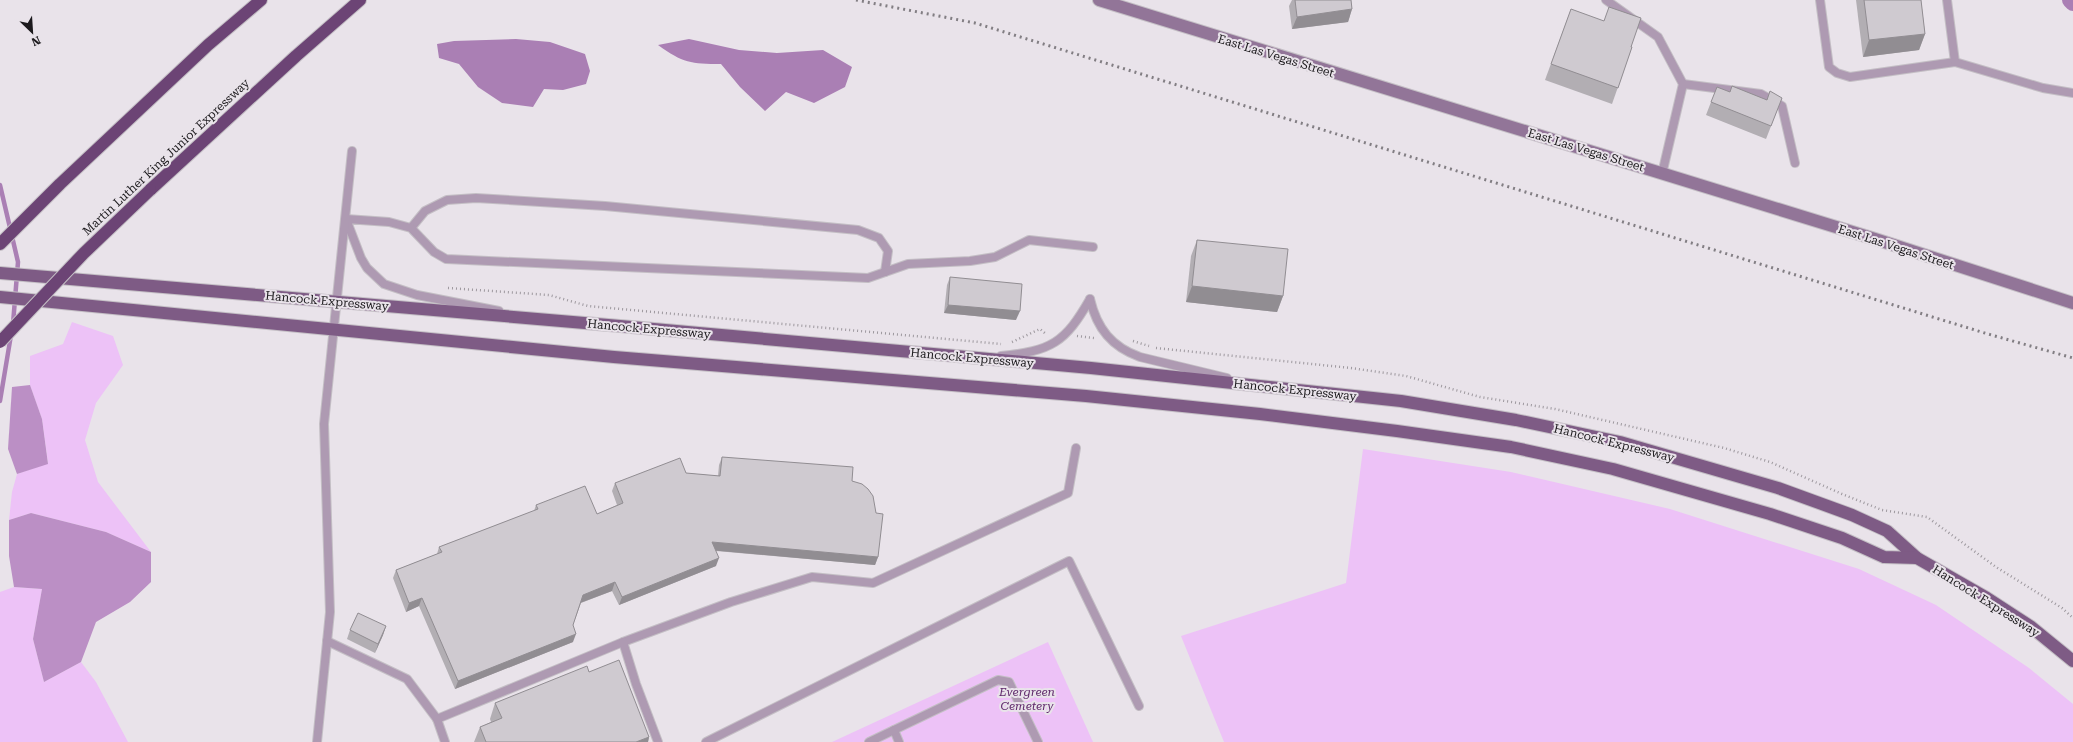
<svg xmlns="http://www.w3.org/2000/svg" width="2073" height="742" font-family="'Roboto Serif',serif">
<rect width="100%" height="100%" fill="#e9e3ea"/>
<g fill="#edc2f7">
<polygon points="72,322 113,336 123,365 96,403 85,440 98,482 151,552 106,532 31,513 9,520 12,492 17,474 48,463 42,419 30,385 30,356 63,344"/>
<polygon points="1363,449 1511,472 1670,509 1859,569 1936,605 2029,668 2073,704 2073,742 1224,742 1181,636 1346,583"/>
<polygon points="14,587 42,589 33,639 44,682 81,662 96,682 128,742 0,742 0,592"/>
<polygon points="1048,642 1093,742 832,742"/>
</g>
<g fill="#bb8fc5">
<polygon points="30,385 42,419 48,464 17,474 8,449 12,387"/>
<polygon points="31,513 106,532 151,552 151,582 130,602 96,622 81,662 44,682 33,639 42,589 14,587 9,556 9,520"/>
</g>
<g fill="#aa7fb4">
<polygon points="516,39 550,42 585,54 590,71 586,84 563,90 544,89 533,107 502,103 478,87 459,64 439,58 437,44 454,41"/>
<path d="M689,39L739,50L777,53L823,50L852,67L845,87L814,103L786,92L765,111L740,87L721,64C691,64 683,63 658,45Z"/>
</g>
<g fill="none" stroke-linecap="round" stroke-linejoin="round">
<g stroke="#aa7fb4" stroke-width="4.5">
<polyline points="0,185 18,262 13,324"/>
<polyline points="0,401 11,335"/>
</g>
<polyline stroke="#aa7fb4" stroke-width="16" points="2070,0 2073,3"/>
<g stroke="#c4bfc5" stroke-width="10">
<g id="lane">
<polyline points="1606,0 1658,37 1683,84 1662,174"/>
<polyline points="1820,0 1829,67 1837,73 1850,77 1955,62 2043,88 2073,93"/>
<polyline points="1947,0 1955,62"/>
<polyline points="1683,84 1761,94 1782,106 1795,163"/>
<polyline points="411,228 425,211 447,200 476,198 605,206 858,230 879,238 888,251 885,272"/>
<path d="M1090,299C1097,329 1112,347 1140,357L1227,378"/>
<polyline points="499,311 417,295 384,284 367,268 361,258 346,219 389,222 411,228 434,252 446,259 868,278 908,264 970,261 995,257 1029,240 1093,247"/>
<path d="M1001,356C1051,351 1065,343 1090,299"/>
<polyline points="327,641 407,679 437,719 623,642 731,602 812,577 873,583 1068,493 1076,448"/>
<polyline points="623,642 636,684 658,742"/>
<polyline points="437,719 445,742"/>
<polyline points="894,730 899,742"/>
<polyline points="317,742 330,612 324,424 352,151"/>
<polyline points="706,742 1069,561 1139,706"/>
<polyline points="869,742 998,680 1009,682 1038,742"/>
</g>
</g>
<g stroke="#c4bfc5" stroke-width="14">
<polyline id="secondary" points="1099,0 1875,239 2073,303"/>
</g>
<g stroke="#c4bfc5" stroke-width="14">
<g id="primary">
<polyline points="0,273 620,326 1091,368 1401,401 1516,420 1620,442 1778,488 1852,515 1887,531 1917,558 1987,598 2030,626 2073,661"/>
<polyline points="0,297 614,357 1086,396 1260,414 1397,431 1511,447 1613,469 1770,514 1842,538 1884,557 1917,558"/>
</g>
</g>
<g stroke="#c4bfc5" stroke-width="14">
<g id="highway">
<polyline points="150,190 296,56 360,0"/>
<polyline points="0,244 60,184 208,45 261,0"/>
</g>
</g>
<g stroke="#9d989e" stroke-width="2.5" stroke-dasharray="1 3" stroke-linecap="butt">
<polyline points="448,288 549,295 588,306 1001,344"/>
<polyline points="1077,336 1094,338"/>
<polyline points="1133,341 1149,346"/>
<polyline points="1012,342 1040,329 1046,334"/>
<polyline points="1156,348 1351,368 1406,376 1480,397 1555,409 1724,448 1770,462 1842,494 1882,510 1927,517 1996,567 2062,608 2073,618"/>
</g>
<use href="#lane" stroke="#ae9ab2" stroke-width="8"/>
<use href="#secondary" stroke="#927598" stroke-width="12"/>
<use href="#primary" stroke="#7e5b85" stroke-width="12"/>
<use href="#highway" stroke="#6c4475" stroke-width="12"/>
<polyline stroke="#827e83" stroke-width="3" stroke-dasharray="2 4" stroke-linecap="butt" points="856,0 975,23 1988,334 2073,358"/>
<g stroke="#c4bfc5" stroke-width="14" stroke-linecap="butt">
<polyline id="highway-bridge" points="0,342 84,253 150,190"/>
</g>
<use href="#highway-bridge" stroke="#6c4475" stroke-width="12"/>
</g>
<g fill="#b2aeb3">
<polygon points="1292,0 1351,0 1352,9 1348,22 1292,29 1289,6"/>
<polygon points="1856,0 1921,0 1925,34 1919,50 1863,57"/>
<polygon points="1571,9 1632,47 1612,104 1545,80"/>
<polygon points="1730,92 1767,100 1782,98 1766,139 1706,115 1711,102"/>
<polygon points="1197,240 1283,296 1277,312 1186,302 1191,256"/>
<polygon points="950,277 1016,320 944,313 947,285"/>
<polygon points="722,457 852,481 878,557 875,565 716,551 716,566 619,605 612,591 581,603 573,625 573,642 455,689 419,606 406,612 393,578 396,570 437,554 439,547 534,511 536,505 597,514 617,505 612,491 615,483 686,473 718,476 719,465"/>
<polygon points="386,626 383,635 375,653 347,639 350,630"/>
<polygon points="589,672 649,737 648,742 474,742 480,727 491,722 490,719 495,703"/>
</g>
<g fill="#918d92">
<polygon points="1352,9 1348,22 1292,29 1297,17"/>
<polygon points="1925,34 1919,50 1863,57 1869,40"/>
<polygon points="1192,286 1283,296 1277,312 1186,302"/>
<polygon points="948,305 1020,311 1016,320 944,313"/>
<polygon points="712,542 878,557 875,565 709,550"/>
<polygon points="719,558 716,566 619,605 622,597"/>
<polygon points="615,582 612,591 580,603 583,595"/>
<polygon points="422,598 419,606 406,612 409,603"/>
<polygon points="386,626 383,635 375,653 378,644"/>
<polygon points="576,634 573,642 455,689 458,681"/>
<polygon points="649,737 648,742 636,742"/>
</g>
<g fill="#cfcad0" stroke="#918d92">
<polygon points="1295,0 1351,0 1352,9 1297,17"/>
<polygon points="1864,0 1921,0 1925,34 1869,40"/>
<polygon points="1609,7 1641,18 1631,47 1632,47 1618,88 1551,64 1571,9 1604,21"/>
<polygon points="1732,86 1767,100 1770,91 1782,98 1771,126 1711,102 1717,87 1730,92"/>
<polygon points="1197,240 1288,249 1283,296 1192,286"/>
<polygon points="950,277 1022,284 1020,311 948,305"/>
<polygon points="722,457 853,467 852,481 862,484 868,489 873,496 876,513 883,514 878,557 712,542 719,558 622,597 615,582 583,595 573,625 576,634 458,681 422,598 409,603 396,570 442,552 439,547 538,509 536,505 585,486 597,514 623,503 615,483 680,458 686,473 720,476"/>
<polygon points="358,613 386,626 378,644 350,630"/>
<polygon points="619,660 649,737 636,742 486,742 480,727 502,718 495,703 587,666 589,672"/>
</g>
<g text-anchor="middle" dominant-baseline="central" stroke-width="4" stroke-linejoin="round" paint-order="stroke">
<g font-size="12" fill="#1c1a1d" stroke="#e9e3ea">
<text transform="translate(1276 56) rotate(17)">East Las Vegas Street</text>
<text transform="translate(1586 150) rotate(17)">East Las Vegas Street</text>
<text transform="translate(166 157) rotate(-43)">Martin Luther King Junior Expressway</text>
<text transform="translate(1896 247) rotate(18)">East Las Vegas Street</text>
<text transform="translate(327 301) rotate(5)">Hancock Expressway</text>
<text transform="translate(649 329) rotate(5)">Hancock Expressway</text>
<text transform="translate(972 358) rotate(5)">Hancock Expressway</text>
<text transform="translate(1295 390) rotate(6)">Hancock Expressway</text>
<text transform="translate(1614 443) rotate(14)">Hancock Expressway</text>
<text transform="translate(1986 601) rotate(32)">Hancock Expressway</text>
</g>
<g font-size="12" font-style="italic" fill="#602a6c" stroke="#e9e3ea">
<text x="1027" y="692">Evergreen<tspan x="1027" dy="14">Cemetery</tspan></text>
</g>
</g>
<g transform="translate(32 32) rotate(155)" stroke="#e9e3ea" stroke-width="3" paint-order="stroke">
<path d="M0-3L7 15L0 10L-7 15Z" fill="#1c1a1d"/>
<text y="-6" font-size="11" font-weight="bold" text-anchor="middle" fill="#1c1a1d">N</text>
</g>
</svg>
